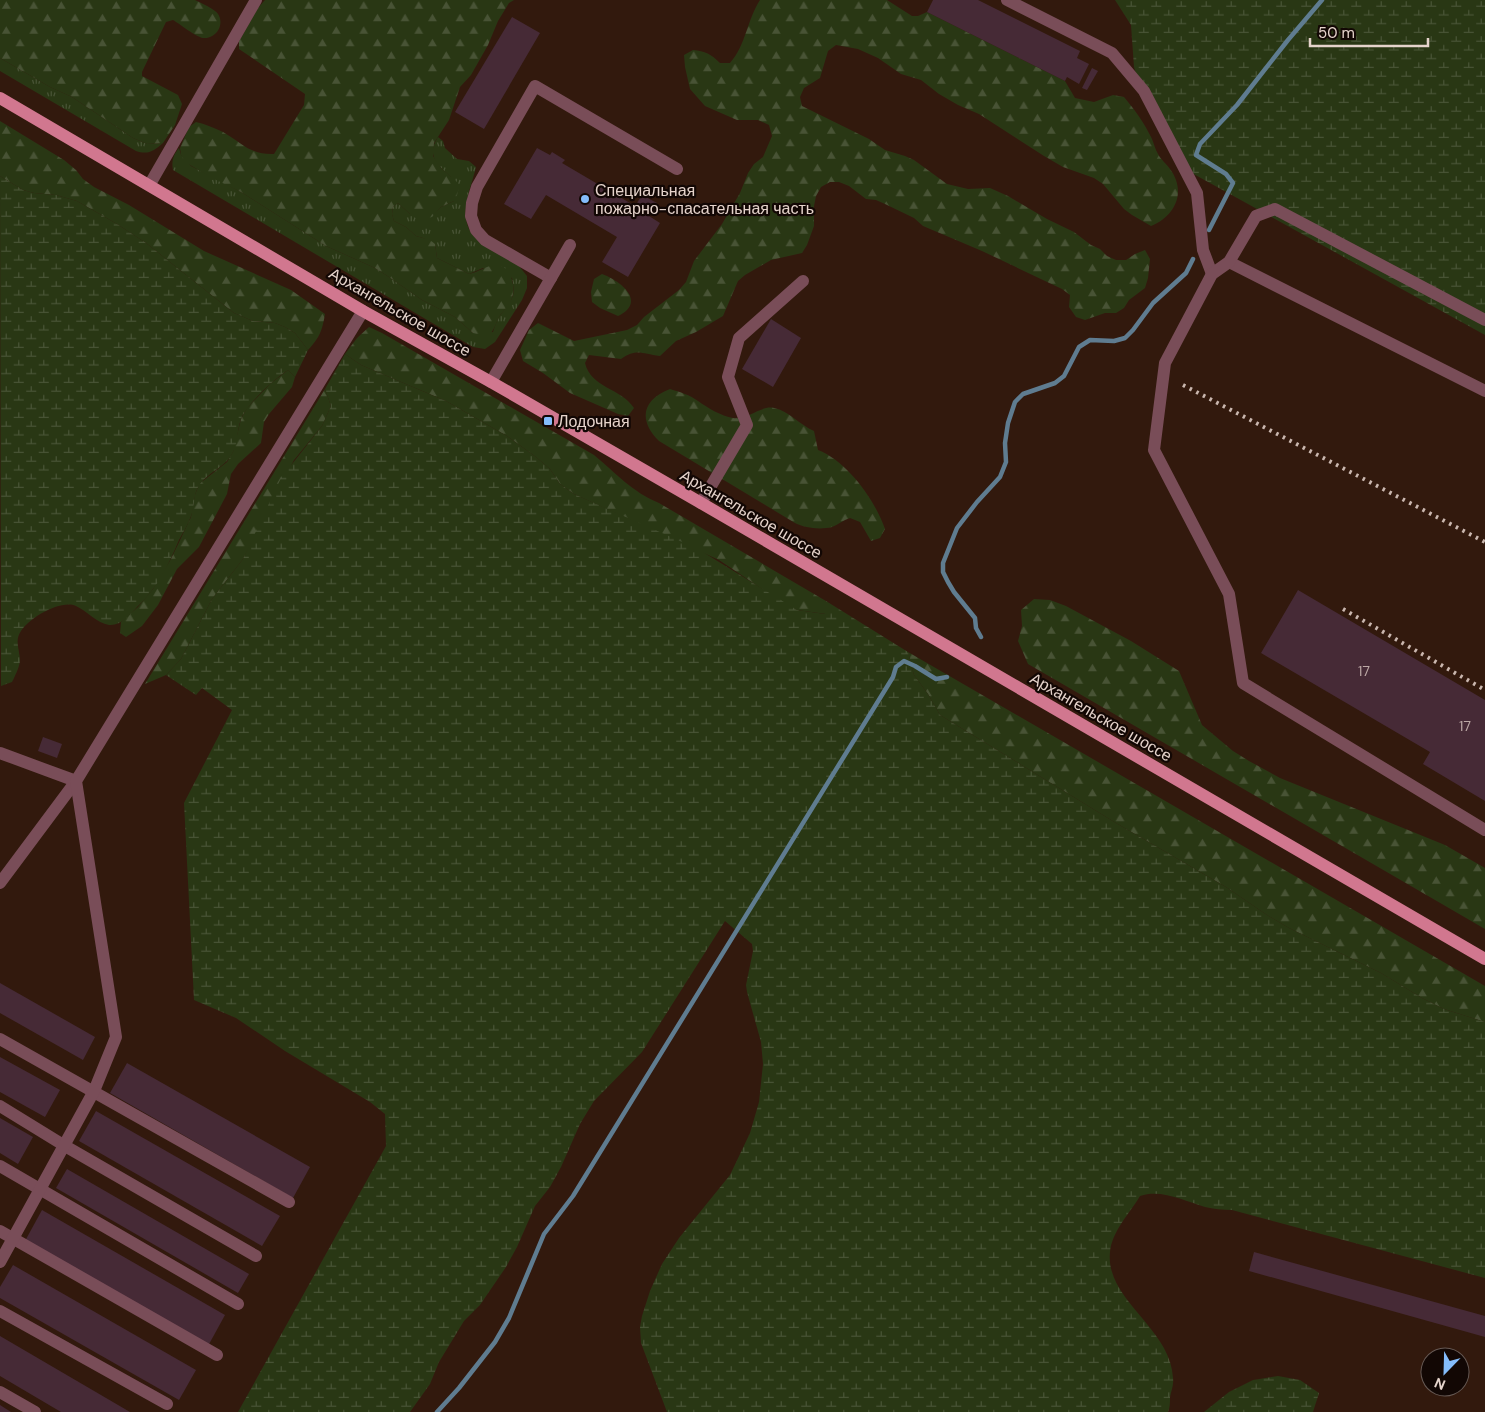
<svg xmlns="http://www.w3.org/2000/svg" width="1485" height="1412" font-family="'DM Sans',sans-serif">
<defs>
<pattern id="grass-tufts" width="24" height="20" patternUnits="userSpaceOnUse" patternTransform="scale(1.25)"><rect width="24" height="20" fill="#293714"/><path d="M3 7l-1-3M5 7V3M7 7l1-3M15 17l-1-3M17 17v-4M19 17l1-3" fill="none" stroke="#485335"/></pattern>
<pattern id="forest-firs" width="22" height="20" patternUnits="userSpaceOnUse" patternTransform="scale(1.25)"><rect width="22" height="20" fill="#293714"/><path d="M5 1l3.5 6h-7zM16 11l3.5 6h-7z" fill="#485335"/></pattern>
<pattern id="wetland-marsh" width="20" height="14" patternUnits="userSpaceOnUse" patternTransform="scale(1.25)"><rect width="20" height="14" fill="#293714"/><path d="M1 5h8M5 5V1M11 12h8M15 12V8" fill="none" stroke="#485335"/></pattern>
</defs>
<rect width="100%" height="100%" fill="#32190d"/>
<g fill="url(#grass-tufts)">
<path d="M0,58L50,87L72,97L133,138L147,144L163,143C154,151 148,155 136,151L0,71Z"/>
<path d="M438,137L443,141L445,148L457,159L469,161L476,167C471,188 458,215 472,234L519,266L527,276V288L522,300L495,342L485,349L473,347L178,173L173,170C171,161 174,154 179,148L181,155L191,166L241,192L326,246L375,268L389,277L422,300L455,317L473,333L493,332C495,326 497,319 501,314C512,299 516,298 512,278L483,268L469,274L437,258L435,244L423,238L416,236L406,227L394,221L392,214L393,207L398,203L410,214L431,217L441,207L454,201L451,177C437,165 426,155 438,137Z"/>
</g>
<g fill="url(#forest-firs)">
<path d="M0,0H195C201,3 215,9 218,14C225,25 216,39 203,38C196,37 180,24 173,20L166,22L142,72V76L178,95L182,104L175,125L163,143L147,144L133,138L72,97L50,87L0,58Z"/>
<path d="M265,0H514L509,3L498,21L488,45L471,75L460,87L449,120L434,143L433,156L441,168L457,182L459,188L457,195L454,201L441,207L432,217L424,219L416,218L410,214L398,203L393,207L392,214L394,221L406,227L416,236L430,240L435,244L437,258L469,274C478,272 486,266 495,265C511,264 516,286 512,298C510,305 505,309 501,314C495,322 496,330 487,337L473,333L455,317L422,300L389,277L375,268L326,246L241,192L212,178L185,162L181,155L180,148L189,127L196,122C205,124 214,128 223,132C242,143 250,155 274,154L304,105L305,94L239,49V41L258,8Z"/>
<path d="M760,0H887L912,16H918L927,12L1065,81L1075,98L1094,102L1113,95L1124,97C1135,110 1145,124 1152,139C1154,144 1155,149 1158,154C1161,160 1167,164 1170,169C1187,192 1175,216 1151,226L1132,215L1124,209L1103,184L1094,178L1063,167L1044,156L979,114L958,105L939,94L921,80L901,74L878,58L858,49L836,45L828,51L820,78L804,88L800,97L802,106L869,139L885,150L905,156L914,160L947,184L968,189L990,188L1008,196L1047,219L1074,232L1091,245L1100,249L1107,256L1116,260H1126L1135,254L1145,250L1150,259L1148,278L1145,288L1129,300L1124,308L1116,313H1105L1085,320L1076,317L1069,307L1070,295L1062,289L982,251L923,226L914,218L885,204L876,200L866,199L849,186L839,182H830L821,187L816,196L814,206V226L807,245L802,253L771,260L745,275L738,281L723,316L696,332L676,341L660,356C642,354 637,348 621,359L589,355L585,363C591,388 621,388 634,408L628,416L618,414L570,393L543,373L523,361L520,350L529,330L538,323L574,341L627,330L637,325L644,317L679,290L686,282L694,261L722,224L740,193L748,173L754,164L763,157L772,136L769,125L758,120H737L705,106L690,89L685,67L684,55L693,50C705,51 711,54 720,63H730C746,45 747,20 760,0Z"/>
<path d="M0,121L64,160L76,170L83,179L94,187L129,205L204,251L291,290L325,314C322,331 320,337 308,350L295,333L285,327L275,323L253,321L234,313L146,243L117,224L77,201L56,195L34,193L23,190L0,176Z"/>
<path d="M602,274C621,281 647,302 618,316L600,308L592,302L591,292L594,279Z"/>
<path d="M369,327L382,333L594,455C616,473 632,492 659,503L826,601V614L797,610L783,603L719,560L574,494L560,484L550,469L536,457L507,436L446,401L361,365L345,354L357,338Z"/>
<polygon points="288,370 295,377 292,387 269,414 264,422 261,443 238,464 231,474 227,494 199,547 177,569 158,605 142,626 126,637 120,633 121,622 138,607 153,589 171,559 191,517 195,495 199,484 227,462 233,452 241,419 247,408 270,384"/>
<polygon points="325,389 331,406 322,426 294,460 243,559 212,599 181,659 166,675 145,684"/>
<path d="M670,389C680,392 690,395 698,401C708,408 721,416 733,418C748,420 761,405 774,408C789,411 800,425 814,431L818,450C847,461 875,500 885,529L880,538L871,541L860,522L850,518C843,520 838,525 832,527C820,530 805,528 795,523L659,441C638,420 642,400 670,389Z"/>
<polygon points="1034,599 1050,600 1066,606 1131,641 1179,671 1202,725 1233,751 1249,761 1280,778 1445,845 1485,868 1485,929 1028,664 1018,641 1022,626 1021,610"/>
<polygon points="908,652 1485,986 1485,1022 1444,1009 1422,998 1381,973 1289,928 1267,915 1226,887 1116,823 940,715 928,694 914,675"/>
</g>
<g fill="url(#wetland-marsh)">
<polygon points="1115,0 1485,0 1485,335 1179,166 1137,77 1134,67 1131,25"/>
<path d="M0,176L23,190L34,193L56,195L77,201L117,224L146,243L234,313L253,321L275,323L285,327L295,333L308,350L295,377L288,370C274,379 247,404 241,419C237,430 238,442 233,452C226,467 210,471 200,484C193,493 195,506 191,516C188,525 183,532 179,540C169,564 157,589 137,607C130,615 121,626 109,625C97,623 87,611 76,606C61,599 29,618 21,631C14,641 20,650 20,661C19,668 15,676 12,682L1,686Z"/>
<path d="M345,354L361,365L446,401L507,436L536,457L550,469L560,484L574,494L698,549L797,610L825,614L826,601L908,652L914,675L928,694L940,715L1116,823L1226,887L1267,915L1289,928L1381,973L1422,998L1444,1009L1485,1022V1278L1232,1210C1223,1210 1213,1209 1205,1207C1184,1201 1162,1189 1140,1196C1130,1213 1112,1231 1110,1252C1105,1300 1171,1328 1173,1378C1174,1385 1171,1391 1170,1397C1170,1403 1170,1407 1168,1412H667L641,1343L640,1327L642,1316L650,1291L662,1264L679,1238L730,1175L750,1133L759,1102L763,1064L761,1042L747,992L746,985L753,951L752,944L725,921L642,1052L594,1101L580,1124L561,1167L550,1187L535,1206L517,1247L506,1267L480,1305L464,1321L439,1362L430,1384L410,1412H238L386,1146L385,1114L370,1102L285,1051L236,1018L194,1000L184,803L232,710L202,688L196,695L166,675L181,659L212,599L243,559L281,478L322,426L331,406L325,389Z"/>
<polygon points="1278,1376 1300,1380 1319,1393 1313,1412 1204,1412 1229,1392 1253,1380"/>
</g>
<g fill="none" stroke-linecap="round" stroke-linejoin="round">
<g stroke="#5f7c90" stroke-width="4.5">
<polyline points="1209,230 1233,183 1226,174 1196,155 1200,144 1237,105 1288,40 1322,0"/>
<polyline points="981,637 976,628 975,618 954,592 948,582 943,572 943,563 957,528 977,502 1000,477 1006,462 1005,443 1008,423 1015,402 1023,394 1055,383 1064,376 1079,347 1090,340 1114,341 1125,338 1133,330 1153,303 1186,273 1193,259"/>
<polyline points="437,1412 459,1388 495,1342 509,1318 544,1234 573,1196 893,677 896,667 904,661 915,666 936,679 947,677"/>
</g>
</g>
<g fill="#462a36">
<polygon points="933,0 978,0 1080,51 1077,58 1089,64 1079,84 1067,77 1065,81 927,12"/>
<polygon points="512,17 540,33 484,129 455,112"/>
<polygon points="1092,68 1098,71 1087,90 1082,88"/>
<polygon points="537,148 550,155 552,152 565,160 562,163 635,206 642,195 657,203 649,216 660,223 628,277 602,262 617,237 546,195 531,219 504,204"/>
<polygon points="771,319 801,338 773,387 742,369"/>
<polygon points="1298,590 1485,700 1485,801 1423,764 1430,752 1261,653"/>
<polygon points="43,737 62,744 57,758 38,751"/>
<polygon points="0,983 95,1037 83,1060 0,1013"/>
<polygon points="0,1057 60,1090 45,1117 0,1092"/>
<polygon points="127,1063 310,1167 293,1198 110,1093"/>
<polygon points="96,1111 280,1216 262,1246 79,1141"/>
<polygon points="0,1118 33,1137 18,1164 0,1153"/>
<polygon points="67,1169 249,1274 238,1293 56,1188"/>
<polygon points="42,1210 225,1315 208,1346 25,1241"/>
<polygon points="1254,1252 1485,1316 1485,1337 1249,1271"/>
<polygon points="13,1265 196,1370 179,1400 0,1298 0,1287"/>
<polygon points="0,1336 130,1412 61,1412 0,1376"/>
<polygon points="0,1405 11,1412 0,1412"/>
</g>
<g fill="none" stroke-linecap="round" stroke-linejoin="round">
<g stroke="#794d58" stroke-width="12">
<polyline points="1007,0 1112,53 1144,91 1197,193 1203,250 1212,274"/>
<polyline points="150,184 256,0"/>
<polyline points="1229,262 1485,391"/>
<polyline points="551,278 485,240 476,230 471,216 472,203 477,187 535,86 677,169"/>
<polyline points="1485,320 1275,209 1256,216 1229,262 1212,274 1165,363 1154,450 1229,594 1243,683 1485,830"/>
<polyline points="491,382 570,245"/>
<polyline points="701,503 747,425 728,377 739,338 803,281"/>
<polyline points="0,753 76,781 0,883"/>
<polyline points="0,1039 289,1202"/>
<polyline points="0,1106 65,1146 256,1256"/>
<polyline points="0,1166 238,1304"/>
<polyline points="0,1231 217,1355"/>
<polyline points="0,1262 94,1091 116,1037 76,781 363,311"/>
<polyline points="0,1311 167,1404"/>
<polyline points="0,1392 35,1412"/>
</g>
<polyline stroke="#d1778f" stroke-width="12" points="0,98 363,311 491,382 701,503 1485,959"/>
<g stroke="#cab7af" stroke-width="4" stroke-dasharray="2.5 5" stroke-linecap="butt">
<polyline points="1183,385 1485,542"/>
<polyline points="1343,609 1485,690"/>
</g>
</g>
<g fill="#84bcfb" stroke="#120704" stroke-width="2">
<circle cx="585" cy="199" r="5"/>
<rect x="543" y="416" width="10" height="10" rx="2.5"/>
</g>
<g text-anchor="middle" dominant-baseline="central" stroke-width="4.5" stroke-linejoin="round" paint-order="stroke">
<g font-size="14" fill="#bda9a6">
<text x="1364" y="671">17</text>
<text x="1465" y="726">17</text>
</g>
<g font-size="16" fill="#e5d3cb" stroke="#120704" text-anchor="start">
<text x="595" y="190">Специальная<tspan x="595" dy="18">пожарно-спасательная часть</tspan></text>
<text x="558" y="421">Лодочная</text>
</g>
<g font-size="16" fill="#e5d3cb" stroke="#120704">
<text transform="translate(400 312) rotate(30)">Архангельское шоссе</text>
<text transform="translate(751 514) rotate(30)">Архангельское шоссе</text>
<text transform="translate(1101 717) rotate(30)">Архангельское шоссе</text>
</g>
</g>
<g transform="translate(1445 1372) rotate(203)"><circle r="24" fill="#120704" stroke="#665954"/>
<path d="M0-4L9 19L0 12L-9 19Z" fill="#84bcfb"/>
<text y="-8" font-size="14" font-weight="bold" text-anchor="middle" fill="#e5d3cb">N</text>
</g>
<path d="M1310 38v8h118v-8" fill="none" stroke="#e5d3cb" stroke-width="2.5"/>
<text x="1318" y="38" font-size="15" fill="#e5d3cb" stroke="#120704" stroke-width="4" paint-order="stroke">50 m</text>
</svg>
